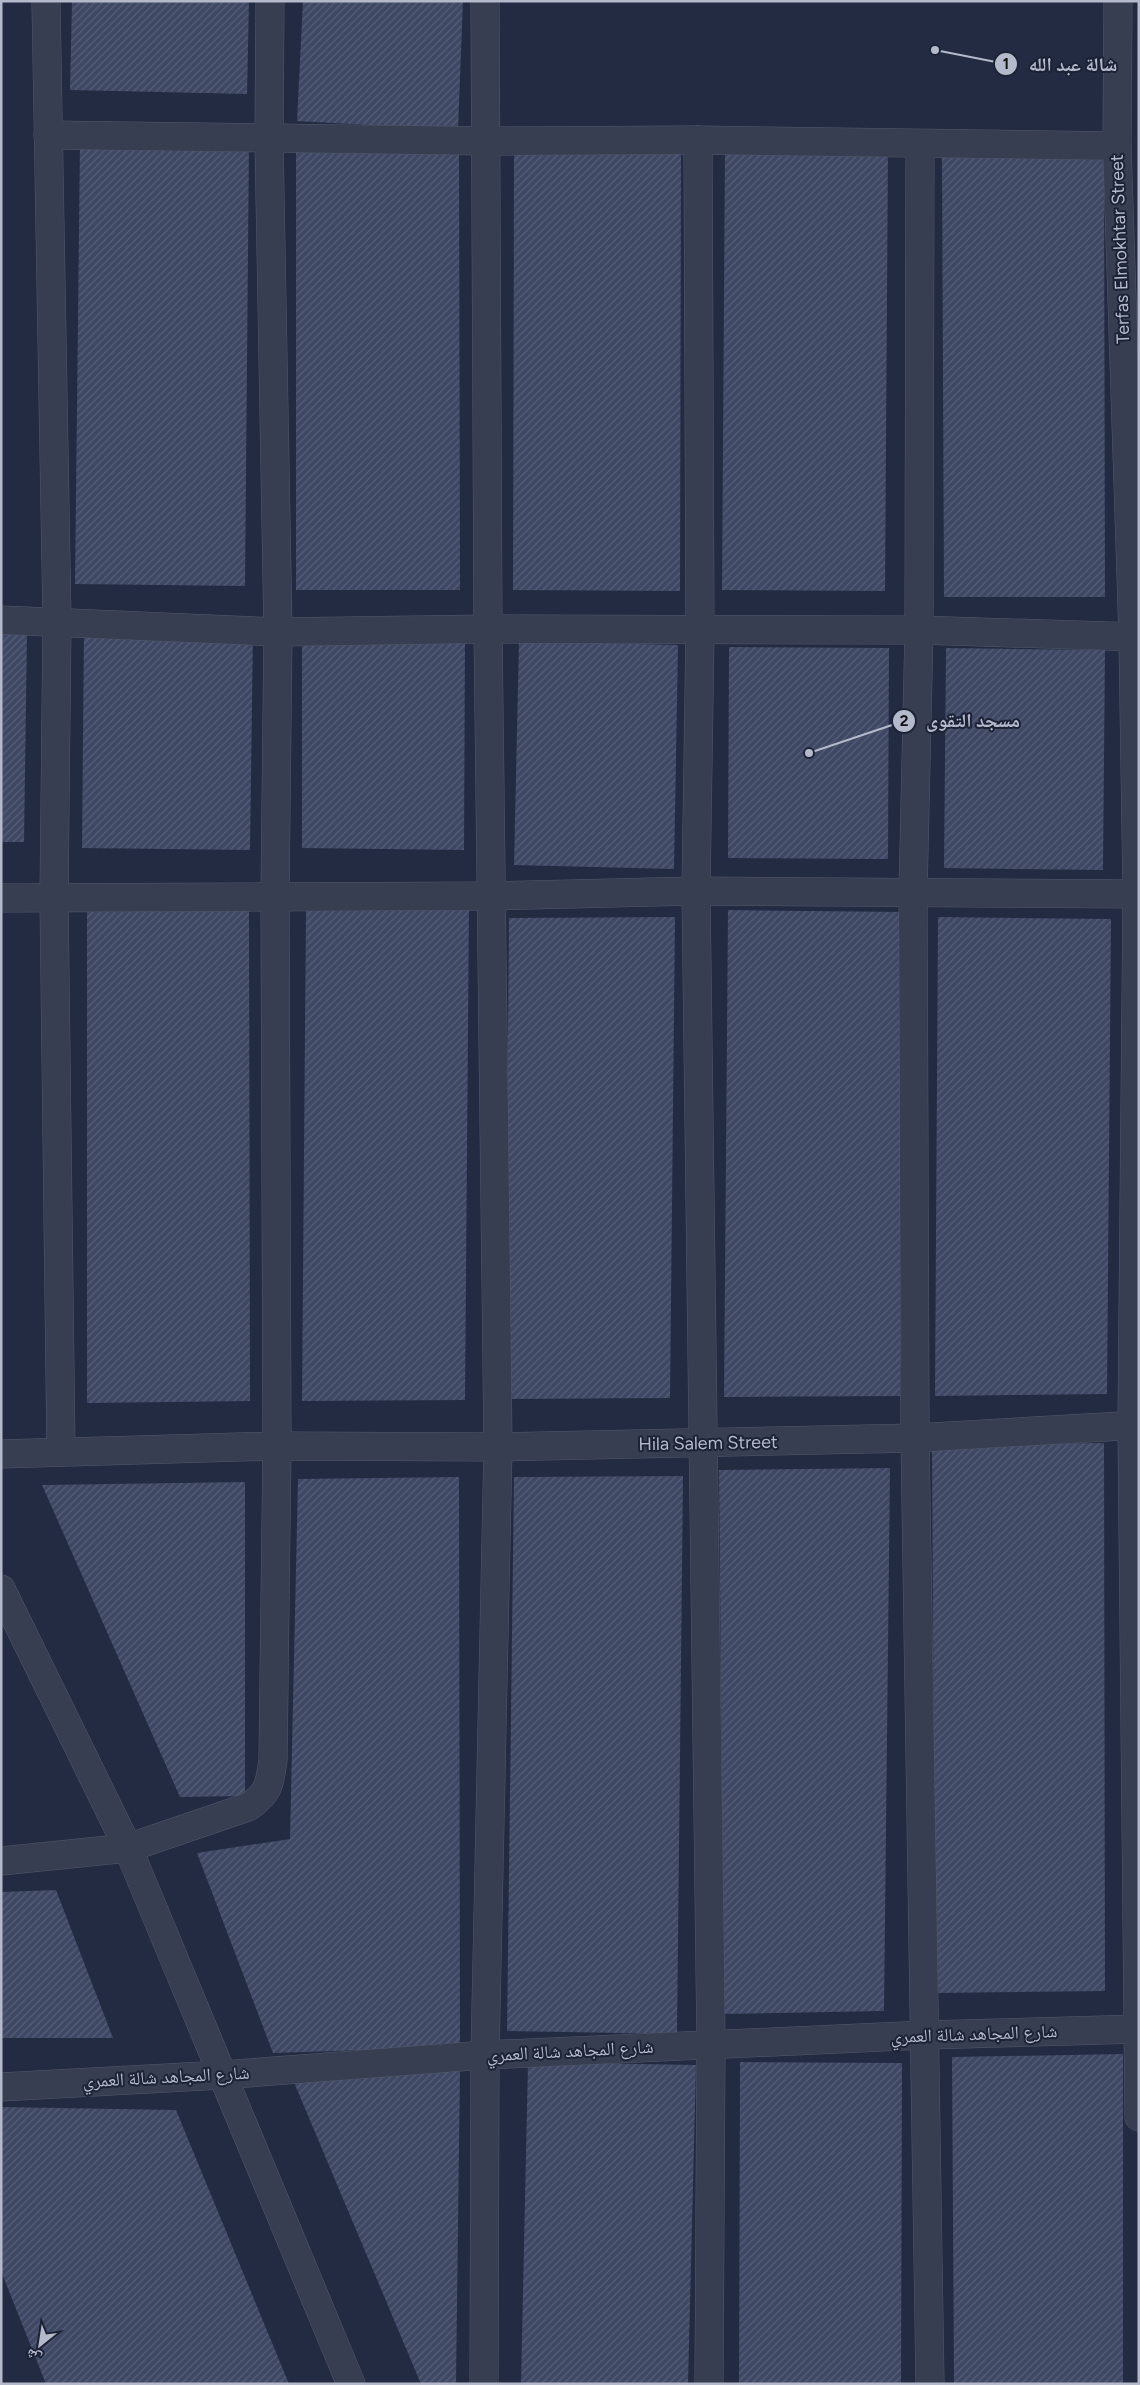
<svg xmlns="http://www.w3.org/2000/svg" width="1140" height="2385" font-family="Figtree,'Noto Naskh Arabic',sans-serif">
<defs>
<pattern id="building-hatch" width="6" height="6" patternUnits="userSpaceOnUse" patternTransform="scale(1.25)"><rect width="6" height="6" fill="#3e4763"/><path d="M-1 1l2-2M0 6l6-6M5 7l2-2" fill="none" stroke="#585f78"/></pattern>
</defs>
<rect width="100%" height="100%" fill="#232b42"/>
<g fill="url(#building-hatch)">
<polygon points="72,1 249,1 247,94 70,90"/>
<polygon points="303,1 463,1 458,130 297,121"/>
<polygon points="80,140 249,143 245,586 75,584"/>
<polygon points="296,148 459,148 460,590 296,590"/>
<polygon points="514,149 681,150 680,591 513,590"/>
<polygon points="725,149 888,151 885,591 722,590"/>
<polygon points="1104,157 1105,597 944,597 942,158"/>
<polygon points="84,628 253,631 250,850 82,848"/>
<polygon points="1,634 27,634 24,842 1,842"/>
<polygon points="302,637 465,638 464,850 302,848"/>
<polygon points="519,641 678,645 674,869 514,865"/>
<polygon points="729,647 889,648 888,859 728,858"/>
<polygon points="946,648 1105,650 1103,870 944,868"/>
<polygon points="469,906 465,1400 302,1401 306,907"/>
<polygon points="87,907 249,908 250,1401 87,1403"/>
<polygon points="728,910 904,912 900,1396 724,1397"/>
<polygon points="675,917 670,1398 505,1399 509,918"/>
<polygon points="938,917 1111,919 1107,1394 935,1396"/>
<polygon points="1104,1443 1105,1991 935,1993 932,1445"/>
<polygon points="890,1468 884,2011 724,2014 719,1470"/>
<polygon points="683,1476 677,2034 507,2031 514,1477"/>
<polygon points="459,1477 460,2047 273,2053 197,1853 290,1839 298,1479"/>
<polygon points="245,1482 245,1796 180,1797 42,1485"/>
<polygon points="56,1890 113,2038 1,2038 1,1892"/>
<polygon points="1123,2054 1123,2384 954,2384 952,2057"/>
<polygon points="528,2062 696,2065 688,2384 521,2384"/>
<polygon points="740,2062 902,2063 901,2384 739,2384"/>
<polygon points="460,2069 456,2384 421,2384 293,2080"/>
<polygon points="1,2107 176,2110 289,2384 46,2384 1,2271"/>
</g>
<g fill="none" stroke-linecap="round" stroke-linejoin="round">
<g stroke="#52596c" stroke-width="29">
<g id="street">
<polyline points="46,1 57,621 54,898 61,1452"/>
<polyline points="1118,1 1117,146 1133,637 1137,894 1132,1425 1139,2117"/>
<polyline points="48,135 485,141 698,140 1117,146"/>
<polyline points="698,140 700,631 696,891 711,2044 709,2384"/>
<polyline points="920,144 919,630 913,893 915,1438 930,2384"/>
<polyline points="1,620 278,632 488,629 919,630 1139,637"/>
<polyline points="1,898 491,896 696,891 1139,894"/>
<polyline points="1,1454 277,1446 498,1447 915,1438 1139,1425"/>
<polyline points="1,1589 128,1848 351,2384"/>
<path d="M1,1861L128,1848L248,1807C269,1794 270,1783 273,1760L277,1446L275,896L278,632L269,139L270,1"/>
<polyline points="1,2087 222,2075 485,2055 925,2035 1139,2029"/>
<polyline points="484,2384 485,2055 498,1447 488,629 485,1"/>
</g>
</g>
<use href="#street" stroke="#373e52" stroke-width="28"/>
</g>
<g text-anchor="middle" dominant-baseline="central" stroke-width="4" stroke-linejoin="round" paint-order="stroke">
<g font-size="18" fill="#b4b9cc" stroke="#1c2337">
<text transform="translate(1120 249) rotate(-92)">Terfas Elmokhtar Street</text>
<text transform="translate(708 1443) rotate(-1)">Hila Salem Street</text>
<text transform="translate(974 2034) rotate(-2)">شارع المجاهد شالة العمري</text>
<text transform="translate(570 2051) rotate(-3)">شارع المجاهد شالة العمري</text>
<text transform="translate(166 2077) rotate(-3)">شارع المجاهد شالة العمري</text>
</g>
</g>
<path fill="none" stroke="#b4b9cc" stroke-width="2" d="M935 50L1006 64M809 753L904 721"/>
<g fill="#b4b9cc" stroke="#1c2337" stroke-width="2">
<circle cx="935" cy="50" r="5"/>
<circle cx="809" cy="753" r="5"/>
<circle cx="1006" cy="64" r="12"/>
<circle cx="904" cy="721" r="12"/>
</g>
<g font-size="15" text-anchor="middle" font-weight="bold" fill="#111">
<text x="1006" y="69">1</text>
<text x="904" y="726">2</text>
</g>
<g font-size="19" text-anchor="middle" font-weight="bold" fill="#b4b9cc" stroke="#1c2337" stroke-width="4" stroke-linejoin="round" paint-order="stroke">
<text x="1073" y="71">شالة عبد الله</text>
<text x="973" y="727">مسجد التقوى</text>
</g>
<rect width="1140" height="2385" fill="none" stroke="#b4b9cc" stroke-width="5"/>
<g transform="translate(40 2345) rotate(210)" stroke="#1c2337" stroke-width="4" paint-order="stroke">
<path d="M0-4L9 19L0 12L-9 19Z" fill="#b4b9cc"/>
<text y="-8" font-size="14" font-weight="bold" text-anchor="middle" fill="#b4b9cc">ش</text>
</g>
</svg>
